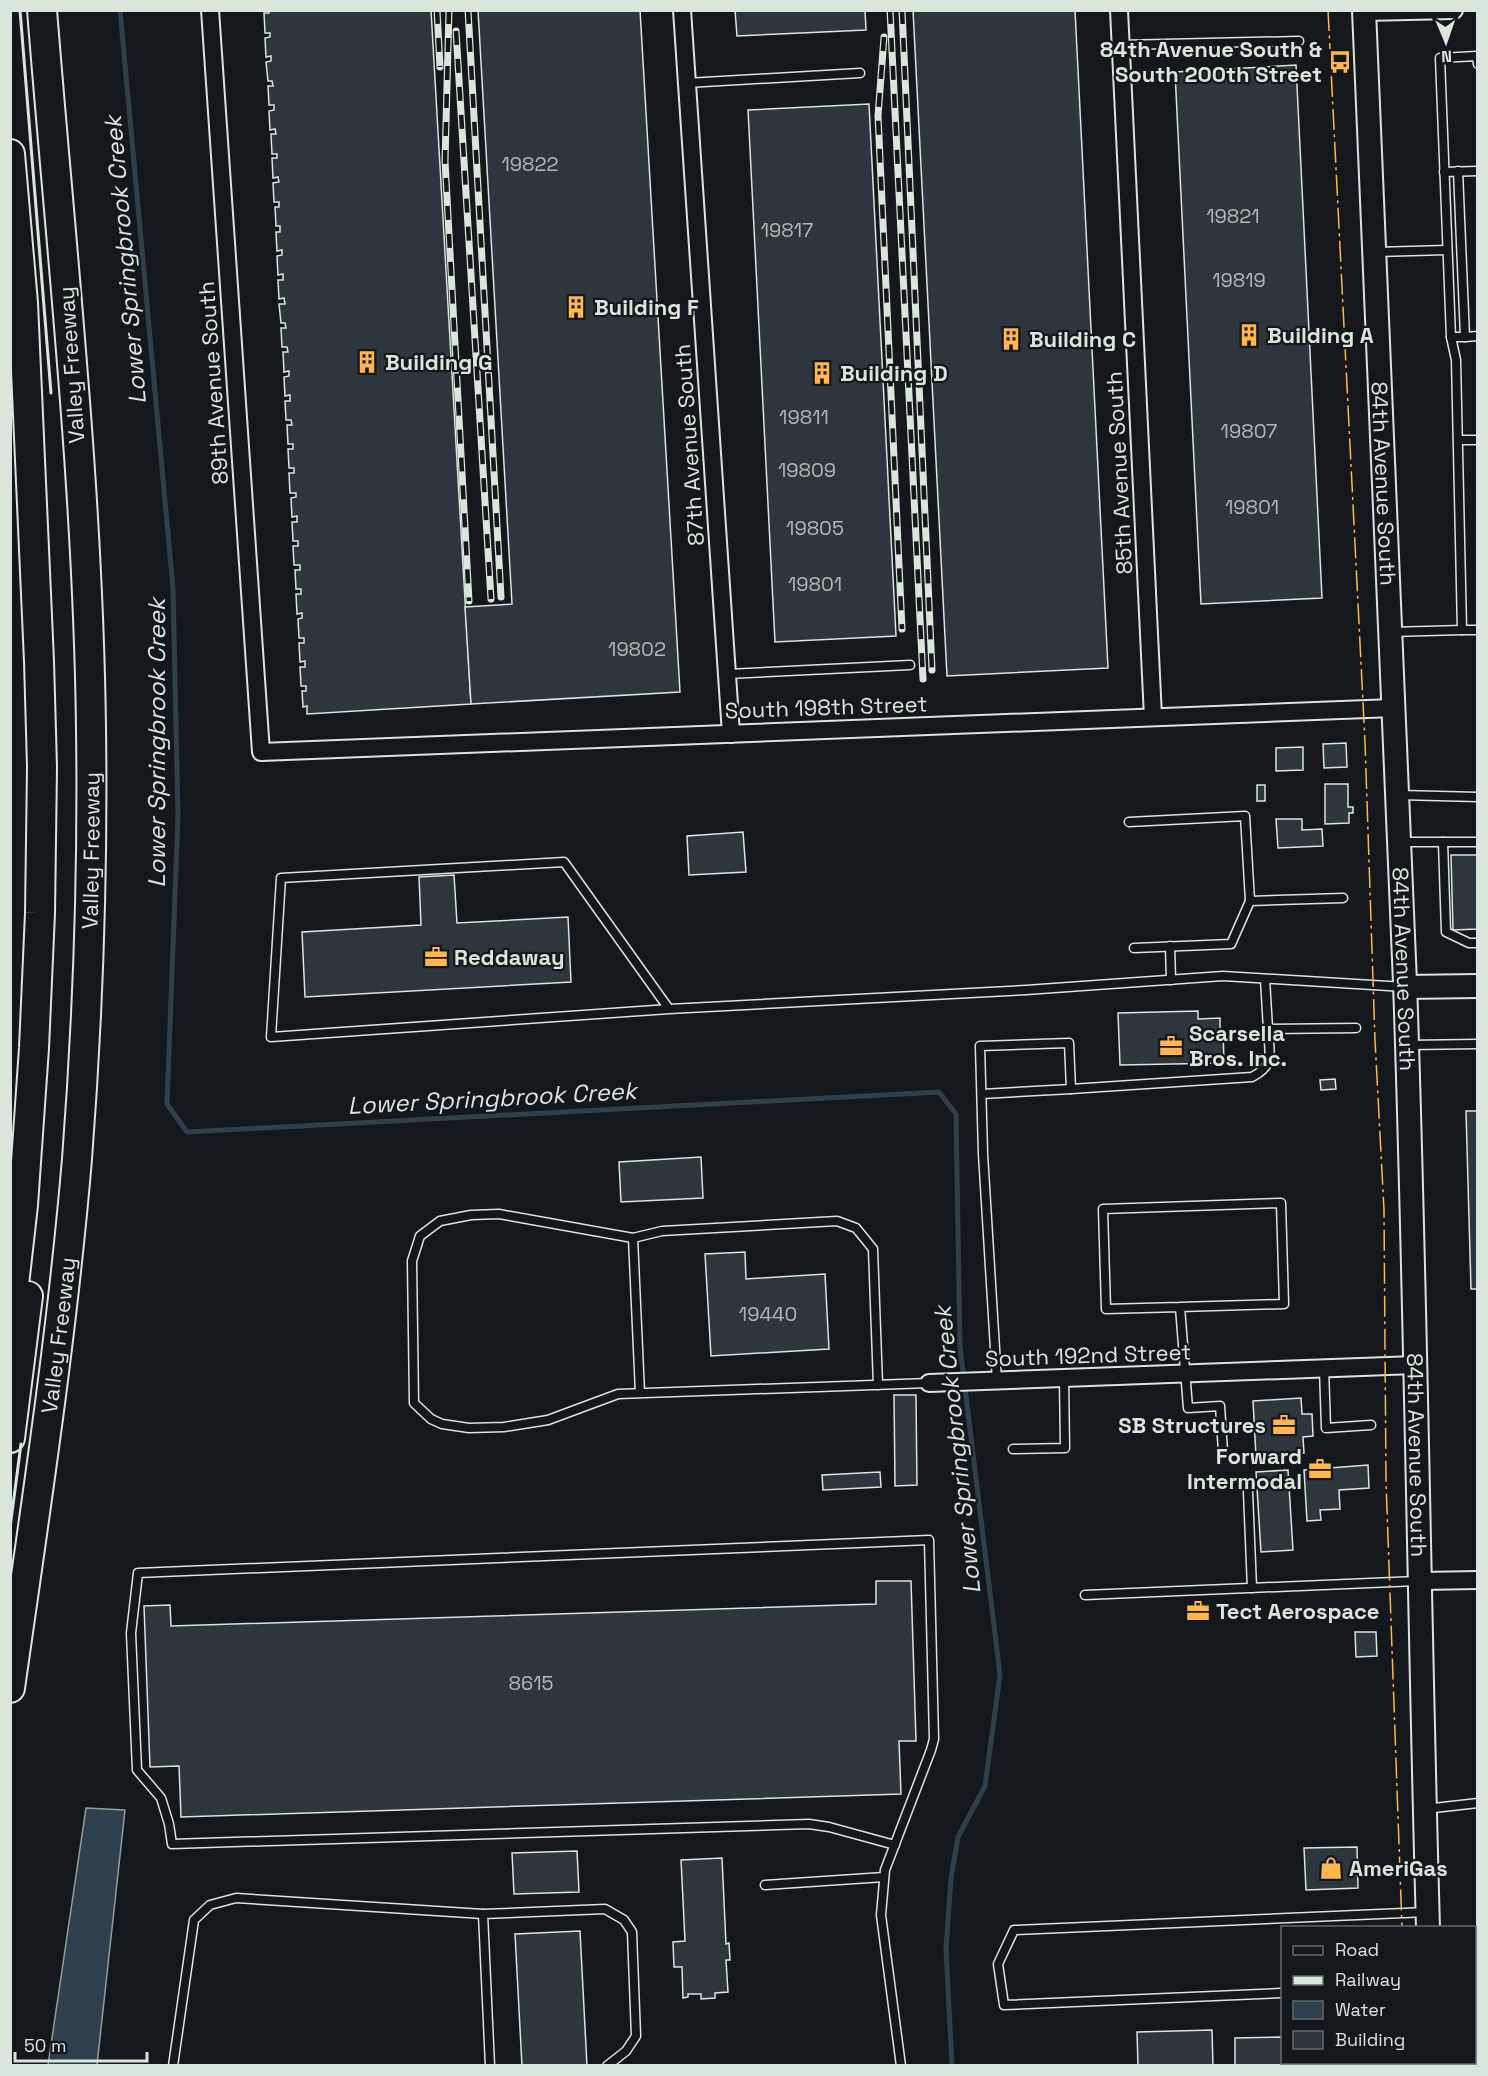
<svg xmlns="http://www.w3.org/2000/svg" width="1488" height="2076" font-family="'Space Grotesk',sans-serif">
<rect width="100%" height="100%" fill="#14181c"/>
<polygon fill="#2f3f4d" stroke="#939e99" stroke-width="1.5" points="86,1808 125,1810 97,2065 48,2065"/>
<g fill="none" stroke-linecap="round" stroke-linejoin="round">
<polyline stroke="#2f3f4d" stroke-width="5" points="120,10 173,588 178,816 167,1104 187,1132 939,1092 956,1114 960,1347 1000,1675 985,1786 958,1837 951,1878 946,1949 952,2066"/>
</g>
<g fill="#2c363c" stroke="#d8e6dc" stroke-width="1.5">
<polygon points="269,10 431,10 471,704 307,714 307,706 303,707 302,691 306,691 306,686 301,686 300,667 305,667 305,661 300,662 299,643 304,643 304,638 299,638 298,619 302,618 302,613 297,614 296,594 301,594 301,589 296,589 295,570 300,570 300,565 294,565 293,546 298,546 298,541 293,541 292,522 297,522 297,516 292,517 291,498 296,497 296,493 290,493 289,473 294,473 294,468 289,468 288,449 293,449 293,444 288,444 287,425 292,425 291,420 286,420 285,401 290,401 290,395 285,396 284,377 289,376 289,371 284,372 283,352 288,352 287,347 282,347 281,328 286,328 285,323 281,323 279,304 285,304 284,298 279,299 278,280 283,280 283,274 278,275 277,256 282,255 282,250 277,251 276,232 280,232 280,226 276,226 275,207 279,207 279,202 274,202 273,183 279,182 278,177 273,178 272,158 277,158 277,154 272,154 271,134 276,134 275,129 270,130 269,111 274,110 274,105 269,105 268,86 273,86 272,81 268,81 266,62 271,61 271,56 266,57 265,38 270,37 270,33 265,33 264,13 269,13"/>
<polygon points="478,10 640,10 680,692 471,704 465,607 512,604"/>
<polygon points="735,10 865,10 866,30 737,36"/>
<polygon points="913,10 1075,10 1108,668 947,676"/>
<polygon points="1296,65 1322,598 1201,604 1175,72"/>
<polygon points="869,104 896,636 775,642 748,110"/>
<polygon points="1346,743 1347,767 1324,768 1323,744"/>
<polygon points="1303,747 1303,770 1276,771 1276,748"/>
<polygon points="1325,784 1348,784 1348,807 1353,807 1353,813 1349,813 1349,823 1325,824"/>
<rect x="1257" y="785" width="8" height="16"/>
<polygon points="1276,819 1302,819 1302,830 1322,829 1323,846 1278,848"/>
<polygon points="743,832 746,872 689,875 687,836"/>
<polygon points="1451,855 1478,855 1478,929 1453,930"/>
<polygon points="454,875 457,923 568,917 571,982 305,997 302,932 421,925 419,877"/>
<polygon points="1198,1011 1198,1019 1220,1018 1220,1029 1223,1029 1224,1063 1120,1065 1118,1013"/>
<polygon points="1335,1079 1336,1089 1321,1090 1320,1080"/>
<polygon points="1466,1111 1478,1111 1478,1289 1471,1289"/>
<polygon points="701,1157 703,1198 621,1202 619,1162"/>
<polygon points="745,1252 746,1279 825,1274 829,1349 711,1356 705,1254"/>
<polygon points="894,1395 916,1395 917,1485 895,1486"/>
<polygon points="1301,1398 1302,1414 1312,1414 1313,1436 1303,1437 1304,1453 1256,1456 1253,1401"/>
<polygon points="1368,1465 1369,1488 1339,1490 1340,1509 1320,1510 1321,1520 1307,1521 1304,1470"/>
<polygon points="1288,1470 1293,1550 1261,1552 1256,1472"/>
<polygon points="880,1472 881,1487 823,1490 822,1475"/>
<polygon points="876,1581 911,1581 916,1741 899,1741 901,1794 181,1817 179,1766 150,1767 144,1606 170,1605 171,1626 876,1604"/>
<polygon points="1355,1632 1376,1632 1377,1656 1356,1657"/>
<polygon points="1357,1847 1358,1888 1306,1890 1304,1848"/>
<polygon points="577,1851 579,1892 514,1894 512,1853"/>
<polygon points="722,1858 726,1944 729,1943 730,1960 726,1960 728,1992 715,1993 715,1998 701,1999 701,1994 688,1994 688,1997 683,1998 682,1967 674,1967 673,1942 685,1941 681,1860"/>
<polygon points="580,1931 587,2066 522,2066 515,1934"/>
<polygon points="1212,2030 1213,2066 1138,2066 1137,2032"/>
<polygon points="1282,2037 1282,2062 1317,2062 1317,2066 1235,2066 1235,2038"/>
<rect x="1348" y="2062" width="33" height="4"/>
</g>
<g fill="none" stroke-linecap="round" stroke-linejoin="round">
<g stroke="#d8e6dc" stroke-width="11">
<g id="lane">
<polyline points="1121,45 1299,41"/>
<polyline points="687,83 860,73"/>
<polyline points="1458,171 1465,337 1478,336"/>
<polyline points="1444,172 1478,171"/>
<polyline points="1376,252 1447,250"/>
<polyline points="1451,337 1456,360 1462,630 1478,630"/>
<polyline points="1465,337 1451,337 1440,58 1477,56 1478,64"/>
<polyline points="1458,440 1478,440"/>
<polyline points="1390,632 1462,630"/>
<polyline points="728,674 910,665"/>
<polyline points="1400,795 1478,797"/>
<polyline points="1129,822 1245,816 1250,901 1343,898"/>
<polyline points="1402,842 1478,842"/>
<polyline points="1443,842 1446,932 1469,943 1478,943"/>
<polyline points="1170,946 1171,980"/>
<polyline points="1134,948 1231,944 1250,901"/>
<polyline points="1265,979 1268,1029"/>
<polyline points="669,1009 271,1037 281,878 564,862 669,1009 1026,990 1223,976 1405,987"/>
<polyline points="1409,1045 1478,1044"/>
<path d="M1071,1089L1252,1077C1276,1064 1269,1054 1268,1029L1356,1028"/>
<polyline points="982,1094 1071,1089 1069,1043 980,1046 983,1154 997,1381"/>
<polyline points="633,1238 499,1214 471,1215 440,1221 420,1236 412,1261 414,1403 431,1419 442,1424 469,1428 504,1427 548,1420 618,1394 929,1383"/>
<polyline points="1180,1307 1284,1304 1281,1203 1103,1209 1106,1309 1180,1307 1188,1408 1220,1406 1223,1452"/>
<polyline points="1324,1368 1326,1428 1371,1425"/>
<polyline points="640,1393 633,1238 662,1231 837,1221 856,1228 873,1249 878,1385"/>
<polyline points="1013,1449 1065,1448 1064,1378"/>
<polyline points="1248,1492 1252,1588"/>
<polyline points="1085,1595 1417,1581"/>
<polyline points="1425,1809 1478,1803"/>
<polyline points="895,1845 829,1827 809,1824 172,1844 169,1824 161,1798 137,1770 131,1633 138,1573 929,1540 934,1739 931,1750 885,1870 881,1915 901,2066"/>
<polyline points="765,1885 884,1877"/>
<polyline points="1282,1993 1004,2005 998,1964 1014,1930 1427,1912"/>
<polyline points="1474,2009 1478,2009"/>
<polyline points="173,2066 194,1920 210,1905 236,1898 483,1914"/>
<polyline points="490,2066 483,1914 605,1909 624,1920 632,1932 636,2036 626,2051 607,2066"/>
</g>
</g>
<g stroke="#d8e6dc" stroke-width="20">
<g id="street">
<polyline points="210,10 261,752 1393,708"/>
<polyline points="682,10 731,734"/>
<polyline points="1119,10 1153,717"/>
<polyline points="1364,12 1454,10"/>
<polyline points="929,1383 1415,1365"/>
<polyline points="1421,1581 1478,1580"/>
</g>
</g>
<g stroke="#d8e6dc" stroke-width="26">
<g id="secondary">
<path id="s1" d="M1364,10C1376,335 1393,659 1405,983C1416,1298 1419,1613 1428,1928"/>
<polyline points="1405,987 1478,986"/>
<polyline points="1435,2062 1436,2066"/>
</g>
</g>
<g stroke="#d8e6dc" stroke-width="32">
<g id="highway">
<polyline points="10,154 23,303 39,661 42,767 40,913 34,1048 23,1205 10,1320"/>
<polyline points="10,1438 28,1296"/>
<path id="s2" d="M10,1688C35,1512 62,1336 77,1159C88,1016 93,871 91,728C88,488 61,249 42,10"/>
</g>
</g>
<use href="#lane" stroke="#14181c" stroke-width="8"/>
<use href="#street" stroke="#14181c" stroke-width="16"/>
<use href="#secondary" stroke="#14181c" stroke-width="22"/>
<use href="#highway" stroke="#14181c" stroke-width="28"/>
<g stroke="#d8e6dc" stroke-width="7">
<g id="rail">
<polyline points="437,10 440,67"/>
<polyline points="449,10 445,161 469,601"/>
<polyline points="468,10 501,597"/>
<polyline points="890,10 923,679"/>
<polyline points="902,10 932,670"/>
<polyline points="456,31 491,599"/>
<polyline points="884,37 878,116 902,629"/>
</g>
</g>
<use href="#rail" stroke="#14181c" stroke-width="4.5" stroke-dasharray="14" stroke-linecap="butt"/>
<g stroke="#d8e6dc" stroke-width="3">
<polyline points="20,10 51,393"/>
<polyline points="10,1528 21,1444"/>
</g>
<g stroke="#ffb74d" stroke-width="1.5" stroke-dasharray="21 4.5 3 4.5" stroke-linecap="butt">
<polyline points="1328,10 1365,742 1375,1040 1384,1210 1386,1482 1402,1928"/>
<polyline points="1407,2062 1407,2066"/>
</g>
</g>
<defs>
<g id="bus-bare" transform="scale(1.8)"><path d="M-5-6H5V4H4V6H2V4H-2V6H-4V4H-5ZM-3.5-4V0h7V-4ZM-3.5 1.2v1.5H-2V1.2ZM2 1.2v1.5H3.5V1.2Z" fill="#ffb74d" stroke="#14181c" stroke-width="2.5" paint-order="stroke"/></g>
<g id="building-bare" transform="scale(1.8)"><path d="M-4-6H4V6H1V3H-1V6H-4ZM-2.5-4.3h1.7v1.8h-1.7ZM.8-4.3h1.7v1.8H.8ZM-2.5-1h1.7V.8h-1.7ZM.8-1h1.7V.8H.8Z" fill="#ffb74d" stroke="#14181c" stroke-width="2.5" paint-order="stroke"/></g>
<g id="office-bare" transform="scale(1.8)"><path d="M-6-3h4V-5.5h4V-3h4V5H-6ZM-1-4.5V-3h2v-1.5ZM-6 0V1H6V0Z" fill="#ffb74d" stroke="#14181c" stroke-width="2.5" paint-order="stroke"/></g>
<g id="shop-bare" transform="scale(1.8)"><path d="M-5-2.5h2.3a2.7 3.5 0 0 1 5.4 0H5L5.5 6h-11ZM-1.5-2.5h3a1.5 2.3 0 0 0-3 0Z" fill="#ffb74d" stroke="#14181c" stroke-width="2.5" paint-order="stroke"/></g>
</defs>
<g fill-rule="evenodd">
<use href="#bus-bare" x="1340" y="62"/>
<use href="#building-bare" x="576" y="307"/>
<use href="#building-bare" x="1249" y="335"/>
<use href="#building-bare" x="1011" y="339"/>
<use href="#building-bare" x="367" y="362"/>
<use href="#building-bare" x="822" y="373"/>
<use href="#office-bare" x="436" y="957"/>
<use href="#office-bare" x="1171" y="1046"/>
<use href="#office-bare" x="1284" y="1425"/>
<use href="#office-bare" x="1320" y="1469"/>
<use href="#office-bare" x="1198" y="1611"/>
<use href="#shop-bare" x="1331" y="1868"/>
</g>
<g text-anchor="middle" dominant-baseline="central" stroke-width="4.5" stroke-linejoin="round" paint-order="stroke">
<g font-size="20" fill="#adbab4">
<text x="530" y="164">19822</text>
<text x="1233" y="216">19821</text>
<text x="787" y="230">19817</text>
<text x="1239" y="280">19819</text>
<text x="804" y="417">19811</text>
<text x="1249" y="431">19807</text>
<text x="807" y="470">19809</text>
<text x="1252" y="507">19801</text>
<text x="815" y="528">19805</text>
<text x="815" y="584">19801</text>
<text x="637" y="649">19802</text>
<text x="768" y="1314">19440</text>
<text x="531" y="1683">8615</text>
</g>
<g font-size="22" font-weight="bold" fill="#d8e6dc" stroke="#14181c" text-anchor="start">
<text x="1322" y="49" text-anchor="end">84th Avenue South &amp;<tspan x="1322" dy="25">South 200th Street</tspan></text>
<text x="594" y="307">Building F</text>
<text x="1267" y="335">Building A</text>
<text x="1029" y="339">Building C</text>
<text x="385" y="362">Building G</text>
<text x="840" y="373">Building D</text>
<text x="454" y="957">Reddaway</text>
<text x="1189" y="1033">Scarsella<tspan x="1189" dy="25">Bros. Inc.</tspan></text>
<text x="1266" y="1425" text-anchor="end">SB Structures</text>
<text x="1302" y="1456" text-anchor="end">Forward<tspan x="1302" dy="25">Intermodal</tspan></text>
<text x="1216" y="1611">Tect Aerospace</text>
<text x="1349" y="1868">AmeriGas</text>
</g>
<g font-size="22" fill="#d8e6dc" stroke="#14181c">
<text transform="translate(71 365) rotate(-94)">Valley Freeway</text>
<text transform="translate(213 383) rotate(-94)">89th Avenue South</text>
<text transform="translate(689 445) rotate(-94)">87th Avenue South</text>
<text transform="translate(1119 473) rotate(-93)">85th Avenue South</text>
<text stroke="none"><textPath href="#s1" startOffset="474">84th Avenue South</textPath></text>
<text transform="translate(826 707) rotate(-2)">South 198th Street</text>
<text stroke="none"><textPath href="#s2" startOffset="842">Valley Freeway</textPath></text>
<text stroke="none"><textPath href="#s1" startOffset="960">84th Avenue South</textPath></text>
<text stroke="none"><textPath href="#s2" startOffset="356">Valley Freeway</textPath></text>
<text transform="translate(1088 1355) rotate(-2)">South 192nd Street</text>
<text stroke="none"><textPath href="#s1" startOffset="1446">84th Avenue South</textPath></text>
</g>
<g font-size="24" font-style="italic" fill="#d8e6dc" stroke="#14181c">
<text transform="translate(125 260) rotate(-95)">Lower Springbrook Creek</text>
<text transform="translate(156 743) rotate(-90)">Lower Springbrook Creek</text>
<text transform="translate(492 1098) rotate(-3)">Lower Springbrook Creek</text>
<text transform="translate(957 1450) rotate(-96)">Lower Springbrook Creek</text>
</g>
</g>
<rect width="1488" height="2076" fill="none" stroke="#d8e6dc" stroke-width="24"/>
<rect x="1281" y="1926" width="195" height="138" fill="#14181c" stroke="#626a69" stroke-width="1.5"/>
<rect x="1293" y="1946" width="30" height="9" fill="#14181c" stroke="#626a69" stroke-width="1.5"/>
<text x="1335" y="1956" font-size="18" fill="#d8e6dc">Road</text>
<rect x="1293" y="1976" width="30" height="9" fill="#d8e6dc" stroke="#626a69" stroke-width="1.5"/>
<text x="1335" y="1986" font-size="18" fill="#d8e6dc">Railway</text>
<rect x="1293" y="2001" width="30" height="18" fill="#2f3f4d" stroke="#626a69" stroke-width="1.5"/>
<text x="1335" y="2016" font-size="18" fill="#d8e6dc">Water</text>
<rect x="1293" y="2031" width="30" height="18" fill="#2c363c" stroke="#626a69" stroke-width="1.5"/>
<text x="1335" y="2046" font-size="18" fill="#d8e6dc">Building</text>
<g transform="translate(1446 42) rotate(178)" stroke="#14181c" stroke-width="4.5" paint-order="stroke">
<path d="M0-4.5L10 22L0 15L-10 22Z" fill="#d8e6dc"/>
<text y="-9" font-size="16" font-weight="bold" text-anchor="middle" fill="#d8e6dc">N</text>
</g>
<path d="M15 2052v9h132v-9" fill="none" stroke="#d8e6dc" stroke-width="3"/>
<text x="24" y="2052" font-size="18" fill="#d8e6dc" stroke="#14181c" stroke-width="4.5" paint-order="stroke">50 m</text>
</svg>
